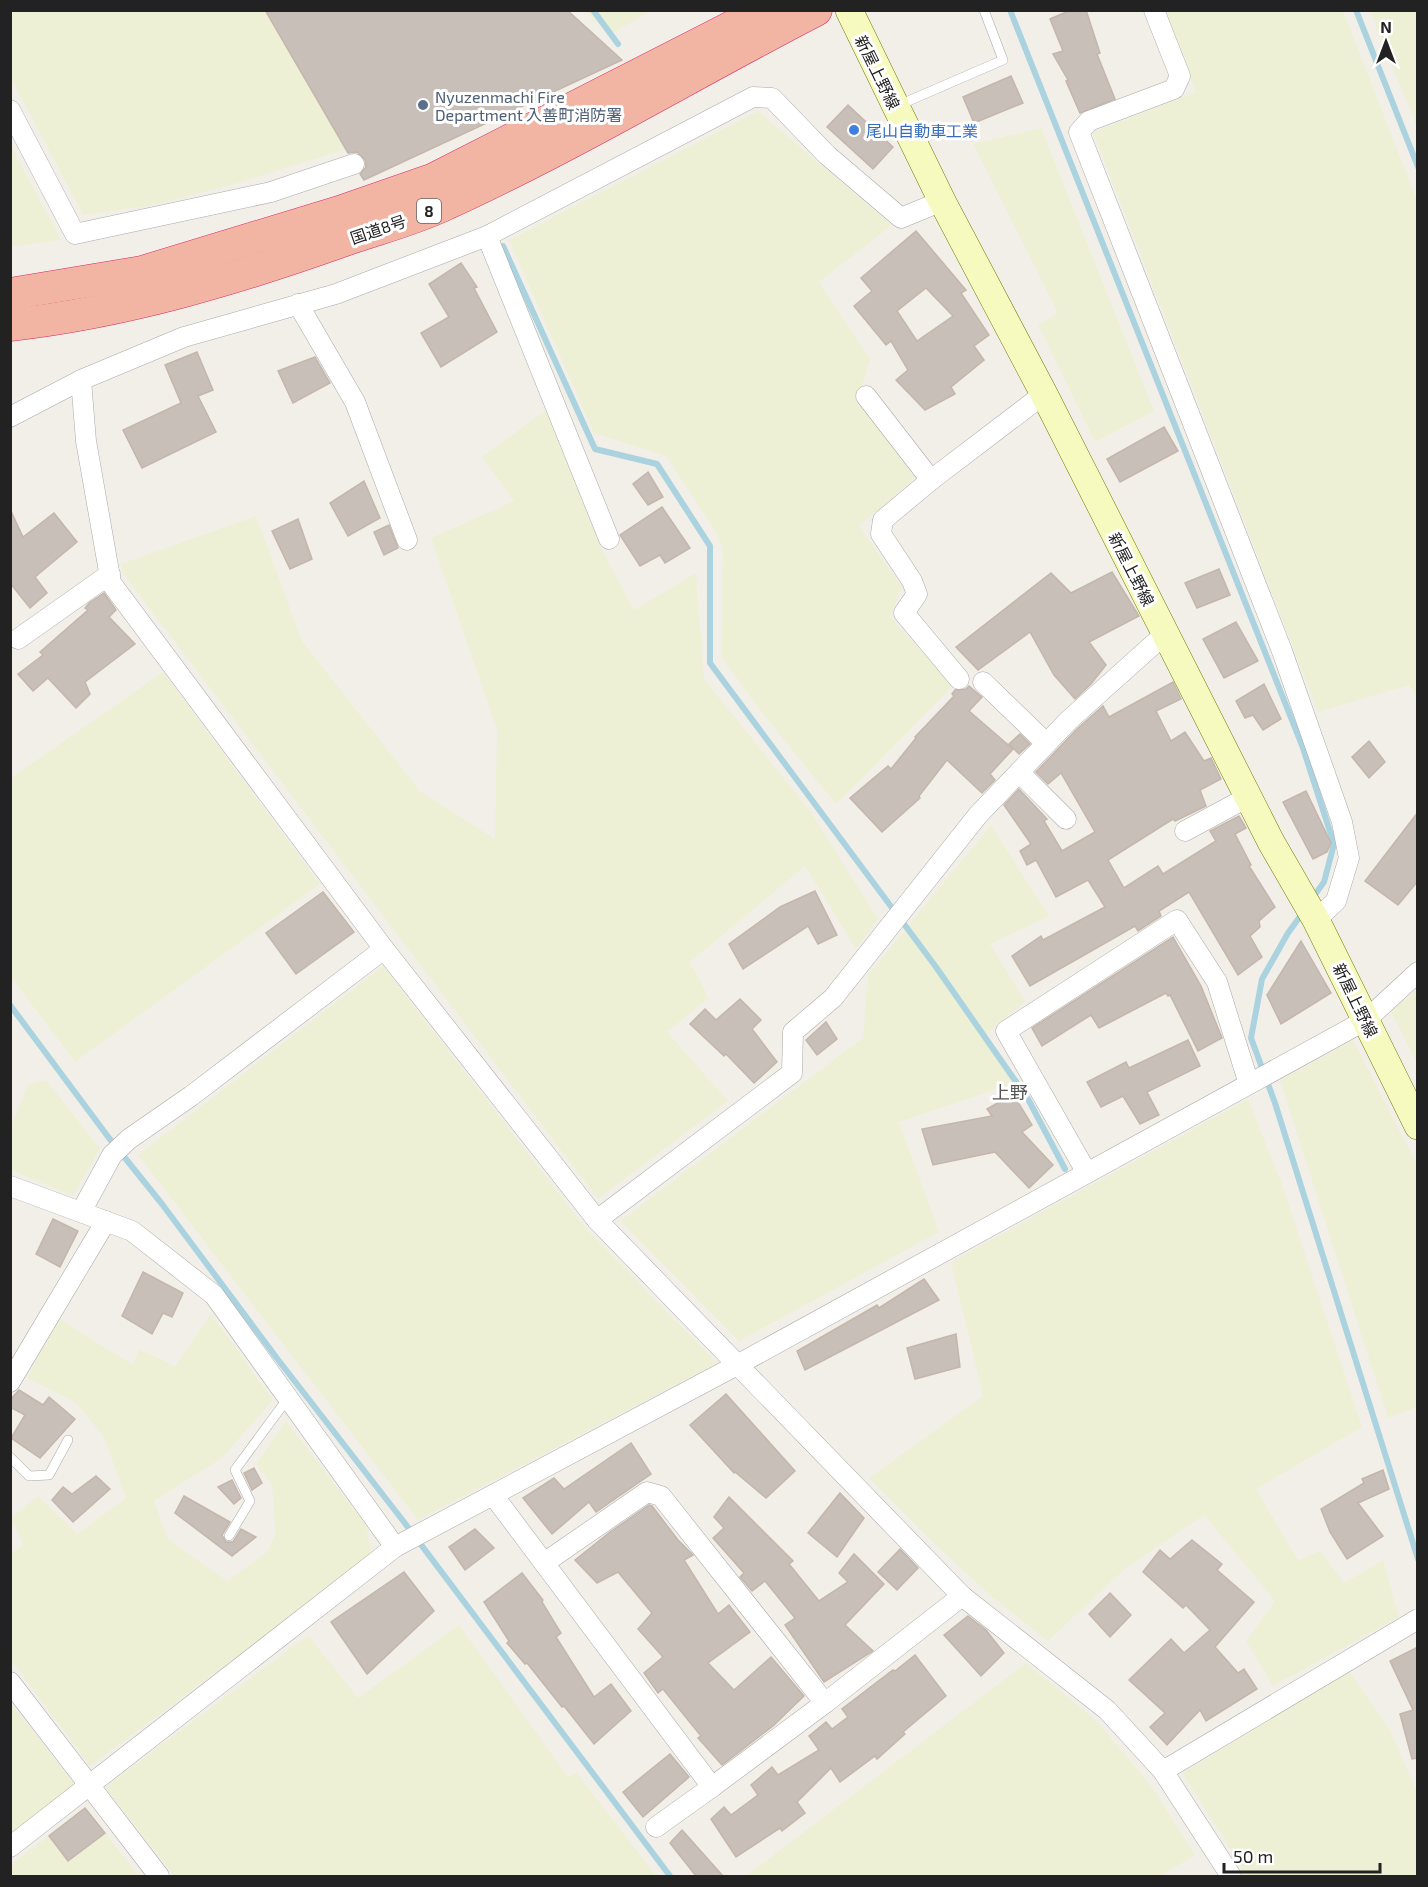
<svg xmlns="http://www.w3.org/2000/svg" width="1428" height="1887" font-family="'Exo 2','Noto Sans JP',sans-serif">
<rect width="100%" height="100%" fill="#f2efe9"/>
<g fill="#eef0d5">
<polygon points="10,11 265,11 346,149 238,183 153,205 83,215 11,78"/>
<polygon points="585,11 651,11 609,35"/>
<polygon points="1166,11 1343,11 1417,200 1417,698 1409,685 1318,712 1093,132 1196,92"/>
<polygon points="1370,11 1417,11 1417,127"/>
<polygon points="758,111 892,225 819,282 870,359 858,399 915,478 859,526 902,587 890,617 953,686 836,804 763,714 722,658 723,548 713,527 666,456 594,433 509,240"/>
<polygon points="1041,128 1154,411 1095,442 1038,325 1058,313 973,144"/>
<polygon points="10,146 11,146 61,240 11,247"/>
<polygon points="546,410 601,548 634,610 696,573 704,679 811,812 878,919 856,949 805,866 690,962 709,998 667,1032 728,1101 598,1199 125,576 121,564 256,516 302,641 420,791 495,839 497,730 431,538 514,501 482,457"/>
<polygon points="163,672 320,884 75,1062 11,977 11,778"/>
<polygon points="991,825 1049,916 990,944 1025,1001 983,1037 1020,1081 899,1122 939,1232 739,1341 620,1221 863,1038 868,975"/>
<polygon points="383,966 587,1230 717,1363 418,1520 138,1155"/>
<polygon points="1417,989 1417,1064 1391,1011"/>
<polygon points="1353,1040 1417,1165 1417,1407 1388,1418 1280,1080"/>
<polygon points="46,1080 100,1149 73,1196 11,1170 11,1127 28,1085"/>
<polygon points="1248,1099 1283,1187 1362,1427 1256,1489 1298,1560 1320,1551 1344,1583 1383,1560 1399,1617 1273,1686 1246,1641 1275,1601 1204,1515 1126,1568 1048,1641 991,1596 939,1548 869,1478 983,1396 951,1262"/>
<polygon points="211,1314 273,1400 222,1458 154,1501 168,1539 227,1581 267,1552 276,1533 272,1485 256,1464 286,1421 366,1525 372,1556 90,1766 11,1660 11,1553 23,1545 11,1518 38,1496 77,1534 126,1498 104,1437 76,1403 27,1378 58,1318 133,1365 139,1349 175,1366"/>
<polygon points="459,1625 568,1777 577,1773 656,1876 174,1876 105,1787 308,1635 358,1698"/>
<polygon points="1026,1663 1097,1721 1152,1787 1195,1855 1160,1876 746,1876"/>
<polygon points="1349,1671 1390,1730 1417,1792 1417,1876 1244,1876 1236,1857 1182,1773"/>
<polygon points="11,1703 75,1785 11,1834"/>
<polygon points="85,1808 139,1876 11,1876 11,1865"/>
</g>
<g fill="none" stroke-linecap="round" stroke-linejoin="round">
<g stroke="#aad3df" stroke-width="6">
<polyline points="593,10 618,44"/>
<polyline points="1010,10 1303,748 1334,844 1324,882 1311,900"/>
<polyline points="1356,10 1418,167"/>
<polyline points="503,246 595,449 657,464 710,546 710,663 936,967 1028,1099 1065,1169"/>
<polyline points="1304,911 1288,933 1262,979 1251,1038 1275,1103 1418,1559"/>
<polyline points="10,1005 109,1138 162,1204 279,1361 404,1522 670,1876"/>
</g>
</g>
<g fill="#c7bfb8" stroke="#c4b6ab" stroke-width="1.5" fill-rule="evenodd">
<polygon points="265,10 567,10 622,60 364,180 360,174 366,167 365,160 357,152 348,153"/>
<polygon points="1071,10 1086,10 1100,53 1097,54 1115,99 1080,113 1066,81 1068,80 1053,54 1063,51 1050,19"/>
<polygon points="1011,76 1023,103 974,123 963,97"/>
<polygon points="848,105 893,147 873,169 827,127"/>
<path d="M916,231L966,290L961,293L989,335L974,346L984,360L951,387L955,394L925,410L896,380L908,370L891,341L886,345L854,306L872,291L861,278ZM926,288L953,316L917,341L897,311Z"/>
<polygon points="461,263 477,287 474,288 497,332 441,367 421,333 449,317 429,284"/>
<polygon points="197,352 213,390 198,396 216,432 142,468 123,430 181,403 165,365"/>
<polygon points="315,357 330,383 293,403 278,371"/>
<polygon points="1164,427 1178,451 1120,482 1107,459"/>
<polygon points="648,472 663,497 648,505 633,484"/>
<polygon points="364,481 380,518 348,536 330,503"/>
<polygon points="662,507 690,548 665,563 660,555 640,566 620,535"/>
<polygon points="10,509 23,537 54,513 77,542 35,577 47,593 30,608 10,583"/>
<polygon points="298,519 312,559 290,569 272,531"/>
<polygon points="389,525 398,548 384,555 374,532"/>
<polygon points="1219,569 1230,595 1197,608 1185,583"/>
<polygon points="1112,572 1139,616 1089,642 1106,665 1091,684 1075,699 1054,675 1030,632 978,670 956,647 1051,573 1071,593"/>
<polygon points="104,593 116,610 109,617 135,644 85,682 90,694 76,708 48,678 33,691 18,674 43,655 40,652 88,610 85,608 89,603"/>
<polygon points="1236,622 1258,661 1224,678 1203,639"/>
<polygon points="1173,682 1181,699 1156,711 1171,741 1185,732 1204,761 1211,758 1221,779 1200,790 1206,806 1175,821 1173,819 1108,860 1124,888 1158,866 1163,874 1216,841 1210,831 1239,816 1246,828 1235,834 1251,865 1249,866 1275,907 1259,921 1260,927 1250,936 1262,957 1238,975 1189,892 1159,911 1161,916 1138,931 1135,926 1030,986 1012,956 1041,936 1043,940 1105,907 1088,880 1056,897 1036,860 1027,865 1020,851 1031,844 1004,805 1019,789 1047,819 1044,821 1062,851 1095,832 1061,773 1048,784 1036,772 1077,729 1103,706 1109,717"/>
<polygon points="1264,684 1281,719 1263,730 1253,715 1245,718 1236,701"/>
<polygon points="969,686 982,697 969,711 1013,749 990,774 995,780 982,793 947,760 919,796 920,798 882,832 850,798 888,766 891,769 916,738 915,737 954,696 952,694 955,690 966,689"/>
<polygon points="1020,734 1030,744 1019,754 1009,744"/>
<polygon points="1369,741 1385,762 1369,778 1352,757"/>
<polygon points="1306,791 1331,843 1327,852 1313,859 1283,802"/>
<polygon points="1418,812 1418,881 1398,905 1365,881"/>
<polygon points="815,891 837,935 818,944 808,926 743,969 729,944 780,907"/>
<polygon points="323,892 354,932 296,974 266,933"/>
<polygon points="1173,937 1201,986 1222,1038 1198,1051 1170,995 1168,996 1166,993 1099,1028 1091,1015 1042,1046 1032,1028"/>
<polygon points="1301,941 1331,993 1281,1024 1267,995"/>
<polygon points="740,999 761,1020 752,1029 777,1062 754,1083 726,1054 724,1056 690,1024 705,1009 716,1020"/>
<polygon points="826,1022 837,1039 817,1055 806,1040"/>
<polygon points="1188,1040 1200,1066 1147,1092 1159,1115 1140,1124 1123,1096 1101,1107 1087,1082 1126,1062 1129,1068"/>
<polygon points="1013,1094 1032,1125 1022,1132 1053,1165 1029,1188 995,1152 933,1165 922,1129 992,1116 987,1109"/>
<polygon points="53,1219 78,1231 60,1267 36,1254"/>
<polygon points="143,1272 183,1293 172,1317 163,1313 152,1334 122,1316"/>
<polygon points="924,1279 939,1300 805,1370 797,1351 877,1305 879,1308"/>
<polygon points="956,1334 960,1367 915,1379 907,1348"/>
<polygon points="19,1390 43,1405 49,1397 75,1419 40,1458 11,1438 25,1415 10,1407 10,1400"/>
<polygon points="726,1394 795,1471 766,1498 735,1472 734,1473 690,1425"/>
<polygon points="631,1443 651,1474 596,1512 589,1502 552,1534 523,1498 554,1478 564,1489"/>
<polygon points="254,1468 262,1483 252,1490 244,1473"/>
<polygon points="1383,1470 1389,1489 1358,1503 1383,1536 1347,1559 1330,1532 1321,1509 1364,1483 1362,1479"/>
<polygon points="96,1476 110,1489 73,1522 52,1500 63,1487 72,1494"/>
<polygon points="232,1480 241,1498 234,1504 218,1487"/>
<polygon points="840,1493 864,1518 837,1557 808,1533"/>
<polygon points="184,1496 230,1522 222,1535 226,1542 233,1542 241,1529 256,1537 232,1556 175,1513"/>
<polygon points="729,1497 793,1561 789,1564 819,1601 848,1582 839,1573 854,1554 884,1584 845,1625 873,1651 824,1682 785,1625 795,1618 765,1581 752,1591 740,1577 744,1573 713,1538 724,1528 714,1517"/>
<polygon points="649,1505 652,1506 678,1540 693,1555 684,1560 718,1614 729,1605 750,1632 708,1663 734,1690 771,1657 804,1696 773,1726 722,1765 698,1738 701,1736 663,1689 658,1693 644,1673 663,1657 638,1629 652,1613 618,1572 597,1583 575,1560 610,1532"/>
<polygon points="475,1529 494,1548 465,1570 449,1547"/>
<polygon points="1192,1540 1222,1564 1217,1570 1254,1602 1215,1647 1238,1673 1244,1669 1257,1689 1206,1721 1200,1710 1167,1745 1150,1727 1165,1713 1129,1680 1171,1639 1184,1653 1210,1630 1186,1605 1183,1608 1143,1572 1160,1550 1170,1559"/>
<polygon points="900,1549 918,1568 897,1590 878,1572"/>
<polygon points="404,1572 434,1611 367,1674 331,1622"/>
<polygon points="522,1573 543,1600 542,1602 561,1633 556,1637 594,1697 611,1684 631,1711 594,1744 564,1706 562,1707 527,1663 525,1664 507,1643 509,1641 484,1602"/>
<polygon points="1110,1593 1131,1615 1110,1637 1089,1614"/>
<polygon points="968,1616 986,1630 1004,1653 981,1676 944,1635"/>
<polygon points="1418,1647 1418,1758 1412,1759 1400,1714 1413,1710 1390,1661"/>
<polygon points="915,1655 946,1696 903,1732 905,1734 877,1759 875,1756 840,1782 831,1768 797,1802 805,1813 782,1831 780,1828 736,1857 711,1819 724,1807 731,1815 758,1795 751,1785 772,1767 778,1775 819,1750 809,1736 826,1722 832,1729 848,1717 842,1709 893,1670 895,1671"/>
<polygon points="670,1754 689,1777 643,1817 623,1792"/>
<polygon points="85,1808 105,1833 68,1861 49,1836"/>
<polygon points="682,1830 723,1876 696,1876 670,1843"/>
</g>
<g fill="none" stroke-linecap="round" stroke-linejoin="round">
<g stroke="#a9a9a9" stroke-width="10">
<g id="service">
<polyline points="899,105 1003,60 984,10"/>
<polyline points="10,1457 29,1476 49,1475 68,1440"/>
<polyline points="229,1536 250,1501 235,1470 288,1398"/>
</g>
</g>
<g stroke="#a9a9a9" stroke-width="21">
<g id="minor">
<polyline points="1154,10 1180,76 1174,89 1089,121 1079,132 1282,651 1342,822 1349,858 1336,901 1316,920"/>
<polyline points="10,110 75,234 271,192 354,164"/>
<polyline points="487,236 609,539"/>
<polyline points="298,304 355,402 407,540"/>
<polyline points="81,380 86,441 111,583 384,949 597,1220 962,1596 1107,1710 1163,1771 1231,1876"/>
<polyline points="866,396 931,480"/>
<polyline points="10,417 81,380 184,337 336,294 487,236 753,97 772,98 827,155 901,218 942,201"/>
<polyline points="18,639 110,574"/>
<polyline points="959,679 904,613 917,594 912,581 881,534 883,520 931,480 1044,394"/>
<polyline points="983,682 1046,743"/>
<polyline points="1019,772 1066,819"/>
<polyline points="1185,831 1248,797"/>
<polyline points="1087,1173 1006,1031 1177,920 1217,982 1249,1084"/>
<polyline points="10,1186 132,1231 214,1295 395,1547"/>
<polyline points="81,1212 112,1155 129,1139 191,1096 384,949"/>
<polyline points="597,1220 792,1073 793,1032 833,998 978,815 1069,720 1165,634"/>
<polyline points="10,1382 106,1221"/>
<polyline points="493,1495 712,1787 825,1703 962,1596"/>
<polyline points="544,1563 647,1492 661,1496 825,1703"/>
<polyline points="10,1682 159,1876"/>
<polyline points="1163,1771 1418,1619"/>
<polyline points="656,1827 712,1787"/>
<polyline points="10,1847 395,1547 737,1365 1366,1020 1418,972"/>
</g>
</g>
<g stroke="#707d05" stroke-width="28">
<polyline id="secondary" points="849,10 942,201 1044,394 1271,842 1316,920 1418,1126"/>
</g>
<g stroke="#dc2a67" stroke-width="33">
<g id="trunk">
<polyline points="10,294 142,272 339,212 434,179 765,10"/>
<path d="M10,325C126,312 239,278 348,239C380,228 415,219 446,204C573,146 692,74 816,10"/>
</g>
</g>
<use href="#service" stroke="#fff" stroke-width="9"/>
<use href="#minor" stroke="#fff" stroke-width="20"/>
<use href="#secondary" stroke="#f7fabf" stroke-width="27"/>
<use href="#trunk" stroke="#f2b4a3" stroke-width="32"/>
</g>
<circle fill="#5c6f8a" stroke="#fff" stroke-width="2" cx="423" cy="105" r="6"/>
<circle fill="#3f7fe0" stroke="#fff" stroke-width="2" cx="854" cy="130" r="6"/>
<g text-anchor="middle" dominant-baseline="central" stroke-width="6" stroke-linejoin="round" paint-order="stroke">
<rect fill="#fff" stroke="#646464" stroke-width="1.5" x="417" y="199" width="24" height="24" rx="4.5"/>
<g font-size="15" font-weight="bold" fill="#222">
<text x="429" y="211">8</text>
</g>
<g font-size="16" fill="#222" stroke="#fff">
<text transform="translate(878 72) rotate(64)">新屋上野線</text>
<text transform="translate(378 229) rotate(-19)">国道8号</text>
<text transform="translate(1132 569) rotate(63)">新屋上野線</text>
<text transform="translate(1356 1000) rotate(64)">新屋上野線</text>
</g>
<g font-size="16" fill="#4e5e75" stroke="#fff" text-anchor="start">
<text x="435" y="96">Nyuzenmachi Fire<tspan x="435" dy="18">Department 入善町消防署</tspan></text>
</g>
<g font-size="16" fill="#366cbe" stroke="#fff" text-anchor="start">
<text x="866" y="130">尾山自動車工業</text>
</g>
<g font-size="18" fill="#555" stroke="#fff">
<text x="1010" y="1092">上野</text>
</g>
</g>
<rect width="1428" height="1887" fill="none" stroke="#222222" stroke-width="24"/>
<g transform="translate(1386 42)" stroke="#ffffff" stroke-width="4.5" paint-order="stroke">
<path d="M0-4.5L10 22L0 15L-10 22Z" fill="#222222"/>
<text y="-9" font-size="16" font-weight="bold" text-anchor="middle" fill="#222222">N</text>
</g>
<path d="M1224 1863v9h156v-9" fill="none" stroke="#222222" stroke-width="3"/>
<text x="1233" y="1863" font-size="18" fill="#222222" stroke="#ffffff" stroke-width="4.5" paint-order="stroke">50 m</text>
</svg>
